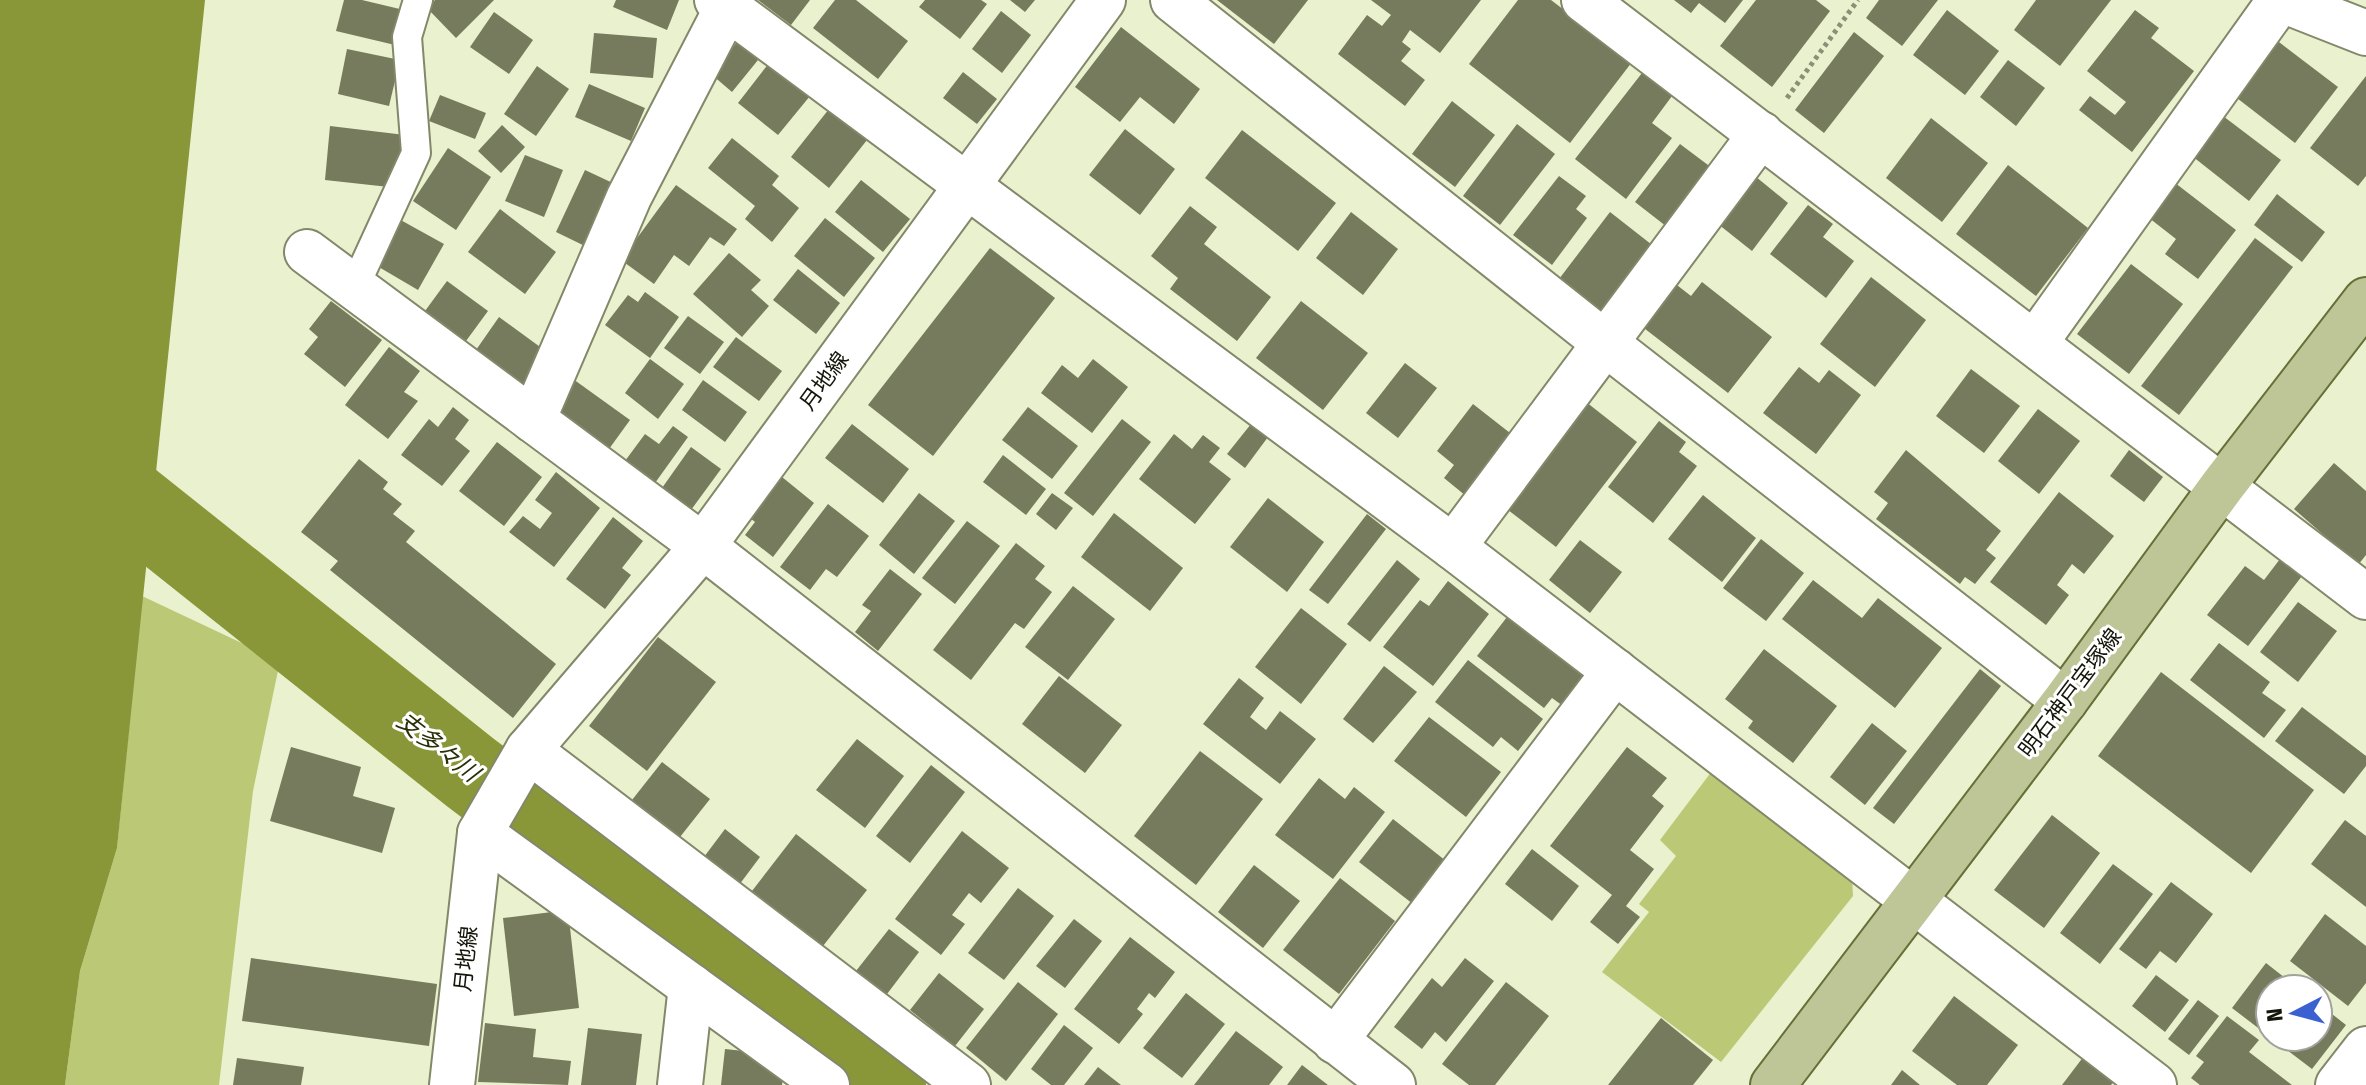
<svg xmlns="http://www.w3.org/2000/svg" width="2366" height="1085" font-family="'Fira Sans Condensed','Noto Sans JP',sans-serif">
<rect width="100%" height="100%" fill="#eaf1ce"/>
<g fill="#bbc876">
<polygon points="142,596 280,661 253,791 219,1085 65,1085 80,971 117,848"/>
<polygon points="1712,771 1852,876 1853,896 1721,1062 1602,972 1649,912 1639,904 1676,856 1660,840"/>
</g>
<polygon fill="#8a9739" points="0,0 205,0 117,848 80,971 65,1085 0,1085"/>
<g fill="none" stroke-linecap="round" stroke-linejoin="round">
<polyline stroke="#8a9739" stroke-width="82" points="0,398 471,773 885,1085"/>
</g>
<g fill="#757b5c">
<polygon points="344,0 362,0 404,10 395,45 336,31"/>
<polygon points="435,0 494,0 456,38 427,8"/>
<polygon points="616,0 679,0 667,30 613,7"/>
<polygon points="758,0 810,0 791,25"/>
<polygon points="835,0 856,0 908,41 878,79 813,28"/>
<polygon points="925,0 981,0 987,4 960,39 919,7"/>
<polygon points="1010,0 1035,0 1025,12"/>
<polygon points="1217,0 1308,0 1274,44"/>
<polygon points="1371,0 1481,0 1440,53 1410,30 1402,42 1411,49 1401,61 1425,80 1405,106 1338,54 1367,15 1382,26 1391,15"/>
<polygon points="1518,0 1551,0 1632,62 1570,143 1469,64"/>
<polygon points="1674,0 1743,0 1725,23 1699,3 1691,13"/>
<polygon points="1756,0 1816,0 1830,11 1772,87 1720,46"/>
<polygon points="1879,0 1938,0 1902,46 1866,18"/>
<polygon points="2036,0 2111,0 2060,66 2014,30"/>
<polygon points="1947,10 1999,51 1965,95 1913,55"/>
<polygon points="2135,10 2159,28 2151,38 2194,71 2132,152 2079,110 2090,96 2115,115 2126,102 2087,71"/>
<polygon points="1001,11 1031,35 1002,73 972,49"/>
<polygon points="494,12 533,40 509,74 470,47"/>
<polygon points="1121,27 1200,89 1174,124 1140,97 1120,122 1075,87"/>
<polygon points="1854,32 1884,56 1824,133 1795,110"/>
<polygon points="594,33 657,38 653,78 590,73"/>
<polygon points="2275,39 2338,87 2295,143 2233,95"/>
<polygon points="737,42 758,60 732,92 711,74"/>
<polygon points="347,49 400,60 389,106 338,94"/>
<polygon points="2008,60 2045,88 2016,126 1980,97"/>
<polygon points="769,63 810,96 778,135 738,103"/>
<polygon points="537,66 569,89 536,136 504,114"/>
<polygon points="963,72 997,99 977,124 943,98"/>
<polygon points="1642,73 1672,96 1652,123 1672,138 1626,199 1575,159"/>
<polygon points="2366,76 2366,176 2358,186 2310,148"/>
<polygon points="589,84 645,108 631,141 575,117"/>
<polygon points="440,95 486,113 475,139 429,121"/>
<polygon points="1452,101 1495,135 1455,187 1412,154"/>
<polygon points="829,109 867,140 829,188 791,157"/>
<polygon points="2223,116 2281,160 2249,201 2192,156"/>
<polygon points="1931,118 1988,163 1942,222 1886,178"/>
<polygon points="1517,124 1555,154 1500,225 1463,196"/>
<polygon points="502,125 525,147 501,173 478,151"/>
<polygon points="330,126 405,135 398,188 325,180"/>
<polygon points="1125,129 1175,169 1140,215 1089,175"/>
<polygon points="1242,130 1336,203 1298,251 1205,178"/>
<polygon points="732,138 779,176 772,185 799,208 772,242 745,219 755,206 708,168"/>
<polygon points="1680,144 1716,171 1671,230 1635,202"/>
<polygon points="448,148 491,177 456,230 413,201"/>
<polygon points="525,155 563,170 544,217 505,201"/>
<polygon points="2008,165 2088,228 2036,296 1956,234"/>
<polygon points="585,170 617,185 589,248 556,232"/>
<polygon points="1750,172 1788,203 1752,251 1713,220"/>
<polygon points="1559,176 1586,196 1576,209 1587,218 1552,265 1513,235"/>
<polygon points="2170,179 2236,230 2198,279 2165,254 2176,239 2144,214"/>
<polygon points="861,180 910,219 883,252 835,212"/>
<polygon points="676,185 737,229 724,246 710,237 689,266 674,255 654,284 621,260"/>
<polygon points="2277,194 2325,232 2302,262 2254,225"/>
<polygon points="1808,205 1833,224 1823,237 1854,261 1826,298 1770,254"/>
<polygon points="1190,206 1217,227 1204,244 1271,297 1237,341 1170,289 1178,278 1151,256"/>
<polygon points="500,209 556,252 525,294 468,252"/>
<polygon points="1351,212 1398,249 1363,295 1316,258"/>
<polygon points="1610,212 1656,248 1602,318 1556,283"/>
<polygon points="397,218 444,244 418,290 372,263"/>
<polygon points="825,218 875,258 844,297 794,256"/>
<polygon points="2255,238 2293,267 2179,415 2141,386"/>
<polygon points="990,248 1055,298 933,456 868,405"/>
<polygon points="729,253 761,280 751,290 769,306 742,337 693,294"/>
<polygon points="2131,264 2183,304 2129,374 2077,334"/>
<polygon points="798,269 840,303 816,334 773,300"/>
<polygon points="1871,277 1926,320 1875,387 1820,344"/>
<polygon points="447,281 488,311 466,341 425,311"/>
<polygon points="1673,282 1691,296 1702,282 1772,337 1728,393 1640,325"/>
<polygon points="645,292 679,317 650,358 605,325 628,295 638,302"/>
<polygon points="331,301 382,340 345,387 304,354 318,337 309,329"/>
<polygon points="1301,301 1368,353 1323,410 1256,358"/>
<polygon points="688,316 724,342 700,374 664,348"/>
<polygon points="499,317 547,352 523,384 476,350"/>
<polygon points="736,337 782,371 759,401 713,367"/>
<polygon points="389,347 420,371 404,392 418,401 388,439 345,405"/>
<polygon points="650,359 684,384 658,419 625,393"/>
<polygon points="1093,359 1128,387 1092,433 1041,393 1062,365 1078,378"/>
<polygon points="1405,363 1437,388 1398,438 1366,413"/>
<polygon points="1799,367 1819,383 1829,370 1861,395 1816,454 1763,413"/>
<polygon points="1971,369 2020,406 1984,453 1936,416"/>
<polygon points="573,379 630,420 609,449 552,407"/>
<polygon points="703,380 747,412 725,442 682,410"/>
<polygon points="1581,398 1637,442 1556,547 1499,503"/>
<polygon points="1473,404 1519,440 1466,496 1444,478 1454,465 1437,451"/>
<polygon points="453,407 469,420 455,439 470,451 442,486 401,455 429,419 438,427"/>
<polygon points="1028,407 1078,446 1052,479 1002,440"/>
<polygon points="2038,409 2080,441 2039,494 1998,461"/>
<polygon points="1122,419 1151,442 1093,516 1064,493"/>
<polygon points="1659,421 1686,442 1679,452 1697,466 1653,523 1608,487"/>
<polygon points="852,424 909,469 883,503 825,458"/>
<polygon points="1251,424 1268,437 1245,468 1227,454"/>
<polygon points="673,426 688,437 655,483 625,461 645,434 659,444"/>
<polygon points="1174,434 1192,449 1203,435 1220,448 1209,462 1231,479 1195,524 1139,479"/>
<polygon points="497,442 542,477 504,526 459,491"/>
<polygon points="691,447 721,469 691,510 662,488"/>
<polygon points="1906,450 2001,531 1986,550 1996,558 1975,584 1965,577 1960,584 1876,519 1888,503 1874,492"/>
<polygon points="2129,450 2163,477 2144,502 2110,476"/>
<polygon points="1003,455 1046,489 1026,515 983,482"/>
<polygon points="359,459 388,482 383,489 402,504 393,514 415,531 406,542 556,664 513,718 330,570 338,561 301,532"/>
<polygon points="2334,463 2366,491 2366,555 2358,565 2294,509"/>
<polygon points="556,472 600,508 554,567 509,532 523,516 540,529 552,513 535,500"/>
<polygon points="782,477 814,503 773,557 745,535 755,522 750,518"/>
<polygon points="2059,492 2114,536 2084,574 2072,564 2057,585 2069,595 2046,625 1990,582"/>
<polygon points="919,493 955,521 914,574 879,545"/>
<polygon points="1052,493 1073,508 1056,530 1036,514"/>
<polygon points="1703,495 1756,538 1722,582 1668,539"/>
<polygon points="1268,498 1324,542 1287,592 1230,547"/>
<polygon points="828,504 869,536 837,577 826,569 810,590 780,567"/>
<polygon points="1114,513 1183,568 1150,611 1081,557"/>
<polygon points="1367,514 1386,529 1328,604 1309,590"/>
<polygon points="613,517 643,541 622,568 631,575 605,609 566,579"/>
<polygon points="967,521 1000,546 955,604 922,578"/>
<polygon points="1761,539 1804,573 1766,621 1723,588"/>
<polygon points="1580,540 1622,572 1590,613 1549,580"/>
<polygon points="1016,543 1045,566 1035,579 1052,592 1024,629 1015,623 971,680 933,650"/>
<polygon points="2280,559 2302,576 2248,646 2207,615 2245,566 2264,580"/>
<polygon points="1397,560 1420,579 1370,642 1347,624"/>
<polygon points="890,569 922,594 878,651 855,632 871,611 862,605"/>
<polygon points="1813,580 1862,618 1878,598 1942,648 1895,708 1782,619"/>
<polygon points="1448,581 1489,614 1433,686 1383,647 1420,600 1429,606"/>
<polygon points="1073,586 1115,619 1068,680 1025,647"/>
<polygon points="2298,602 2337,631 2298,682 2260,652"/>
<polygon points="1301,608 1347,644 1301,704 1255,667"/>
<polygon points="1507,617 1585,678 1563,706 1552,698 1544,708 1477,656"/>
<polygon points="658,637 716,682 647,771 589,726"/>
<polygon points="2219,643 2270,682 2262,693 2286,710 2264,738 2190,680"/>
<polygon points="1764,649 1837,706 1793,763 1748,728 1753,721 1725,699"/>
<polygon points="1468,660 1543,719 1518,751 1501,737 1493,747 1435,702"/>
<polygon points="1384,666 1417,692 1373,743 1343,719"/>
<polygon points="1980,669 2001,686 1894,824 1873,808"/>
<polygon points="2161,672 2314,790 2251,873 2098,756"/>
<polygon points="1059,676 1122,725 1085,773 1022,724"/>
<polygon points="1239,678 1264,698 1250,717 1266,730 1280,711 1316,739 1280,784 1203,724"/>
<polygon points="2302,707 2366,756 2366,766 2344,794 2275,741"/>
<polygon points="1429,717 1501,772 1466,817 1394,761"/>
<polygon points="1872,723 1907,751 1865,805 1830,777"/>
<polygon points="857,739 904,776 865,828 816,790"/>
<polygon points="291,747 361,767 353,796 395,808 382,853 270,821"/>
<polygon points="1627,747 1667,778 1652,796 1664,806 1630,850 1654,869 1626,906 1640,917 1618,944 1590,922 1612,895 1550,846"/>
<polygon points="1200,751 1263,799 1196,885 1134,836"/>
<polygon points="662,762 710,799 680,837 632,800"/>
<polygon points="931,765 965,792 910,863 876,836"/>
<polygon points="1319,778 1345,799 1354,787 1385,812 1333,879 1275,835"/>
<polygon points="2052,815 2100,853 2044,928 1994,890"/>
<polygon points="1393,819 1446,861 1413,904 1359,862"/>
<polygon points="2345,820 2366,836 2366,907 2311,864"/>
<polygon points="725,829 760,857 739,885 704,857"/>
<polygon points="962,831 1009,868 981,903 969,893 952,915 965,924 941,955 895,919"/>
<polygon points="796,834 867,890 823,946 752,891"/>
<polygon points="1532,849 1579,886 1552,921 1505,884"/>
<polygon points="2113,864 2153,894 2100,964 2060,933"/>
<polygon points="1254,865 1300,901 1263,948 1218,912"/>
<polygon points="1340,878 1395,921 1339,994 1283,950"/>
<polygon points="2171,882 2213,914 2176,963 2160,951 2146,969 2119,949"/>
<polygon points="1018,888 1054,916 1004,980 968,953"/>
<polygon points="568,910 579,1008 514,1016 503,918"/>
<polygon points="2325,914 2366,946 2366,983 2348,1006 2290,961"/>
<polygon points="1074,919 1102,941 1065,988 1036,966"/>
<polygon points="889,929 919,952 887,994 856,971"/>
<polygon points="1130,937 1175,972 1155,998 1149,993 1137,1009 1143,1014 1119,1044 1074,1009"/>
<polygon points="251,958 437,984 429,1046 242,1021"/>
<polygon points="1465,958 1494,981 1446,1042 1435,1032 1422,1049 1394,1027 1432,978 1442,987"/>
<polygon points="2266,963 2299,989 2270,989 2270,1037 2232,1008"/>
<polygon points="939,973 984,1009 955,1046 910,1010"/>
<polygon points="2156,975 2189,1000 2165,1032 2132,1006"/>
<polygon points="1018,982 1058,1014 1006,1081 966,1048"/>
<polygon points="1506,982 1549,1016 1495,1085 1469,1085 1442,1064"/>
<polygon points="1186,993 1225,1024 1182,1078 1143,1048"/>
<polygon points="1954,996 2018,1045 1987,1085 1957,1085 1912,1051"/>
<polygon points="2198,1000 2219,1016 2189,1055 2168,1039"/>
<polygon points="2318,1003 2346,1025 2312,1069 2270,1037 2318,1037"/>
<polygon points="2227,1016 2259,1040 2249,1052 2292,1085 2200,1085 2191,1078 2204,1062 2196,1056"/>
<polygon points="1661,1018 1713,1060 1693,1085 1608,1085"/>
<polygon points="485,1023 536,1029 533,1057 571,1061 568,1085 478,1082"/>
<polygon points="1064,1025 1093,1048 1064,1085 1051,1085 1031,1069"/>
<polygon points="588,1028 642,1034 636,1085 581,1085"/>
<polygon points="1236,1031 1283,1067 1269,1085 1194,1085"/>
<polygon points="725,1049 770,1054 784,1068 782,1085 721,1085"/>
<polygon points="2084,1056 2116,1079 2111,1085 2062,1085"/>
<polygon points="237,1058 304,1067 301,1085 233,1085"/>
<polygon points="1302,1065 1328,1085 1287,1085"/>
<polygon points="1098,1067 1121,1085 1084,1085"/>
<polygon points="1902,1070 1920,1085 1891,1085"/>
</g>
<g fill="none" stroke-linecap="round" stroke-linejoin="round">
<g stroke="#828869" stroke-width="32">
<polyline id="lane" points="354,288 416,153 407,37 418,0"/>
</g>
<g stroke="#828869" stroke-width="48">
<g id="street">
<polyline points="717,0 1453,547 2154,1085"/>
<polyline points="1173,0 1605,343 2065,701"/>
<polyline points="1584,0 2366,597"/>
<polyline points="2282,0 2366,33"/>
<polyline points="307,252 703,546 1393,1085"/>
<polyline points="2035,343 2280,0"/>
<polyline points="533,420 629,197 731,0"/>
<polyline points="1453,547 1761,134"/>
<polyline points="528,750 968,1085"/>
<polyline points="480,833 827,1085"/>
<polyline points="1335,1041 1615,671"/>
<polyline points="452,1085 480,833 528,750 703,546 1103,0"/>
<polyline points="680,1085 691,986"/>
<polyline points="2338,1085 2366,1049"/>
</g>
</g>
<g stroke="#666f38" stroke-width="48">
<polyline id="primary" points="1773,1085 2065,701 2223,485 2366,300"/>
</g>
<polyline stroke="#8a8f76" stroke-width="5" stroke-dasharray="4 4" stroke-linecap="butt" points="1787,98 1858,0"/>
<use href="#lane" stroke="#fff" stroke-width="28"/>
<use href="#street" stroke="#fff" stroke-width="44"/>
<use href="#primary" stroke="#bec597" stroke-width="44"/>
</g>
<g text-anchor="middle" dominant-baseline="central" stroke-width="6" stroke-linejoin="round" paint-order="stroke">
<g font-size="22" fill="#14160a" stroke="#fff">
<text transform="translate(824 381) rotate(-54)">月地線</text>
<text transform="translate(2070 693) rotate(-53)">明石神戸宝塚線</text>
<text transform="translate(466 959) rotate(-84)">月地線</text>
</g>
<g font-size="24" font-style="italic" fill="#2a3007" stroke="#fff">
<text transform="translate(438 747) rotate(38)">支多々川</text>
</g>
</g>
<g transform="translate(2294 1013) rotate(264)"><circle r="38" fill="#ffffff" stroke="#a1a29d" stroke-width="2"/>
<path d="M0-6L14 30L0 20L-14 30Z" fill="#3b60d1"/>
<text y="-12" font-size="22" font-weight="bold" text-anchor="middle" fill="#14160a">N</text>
</g>
</svg>
